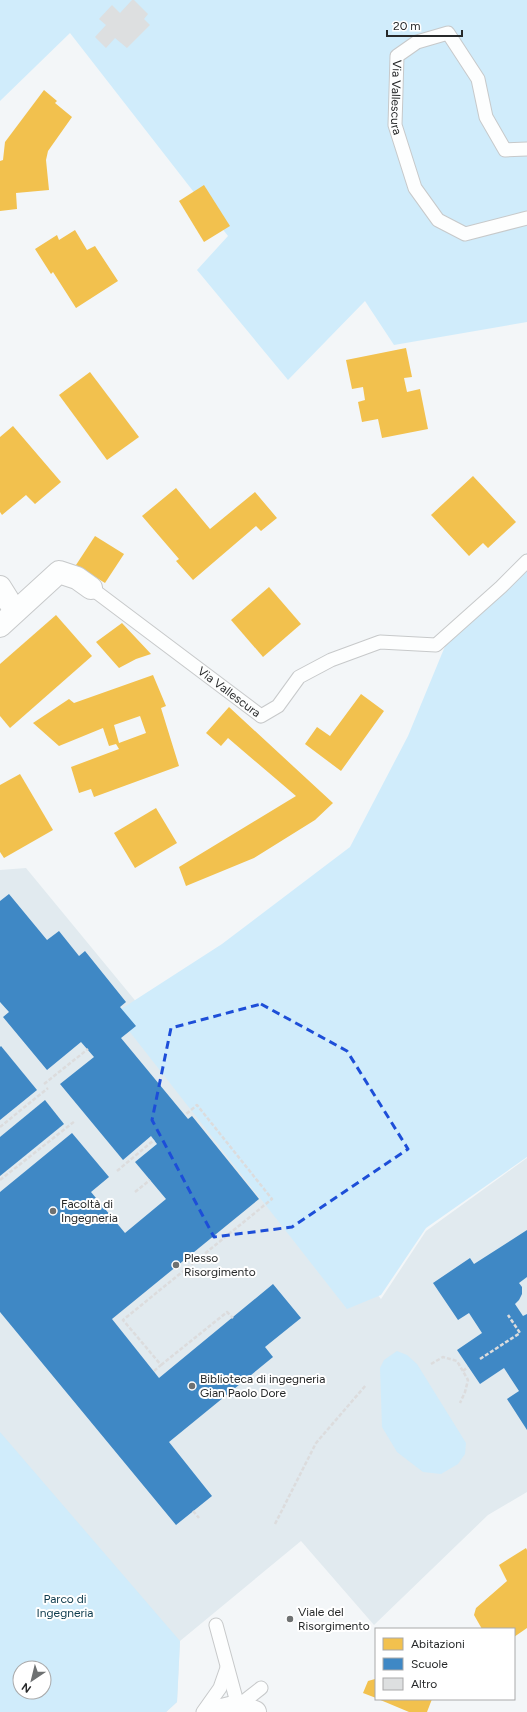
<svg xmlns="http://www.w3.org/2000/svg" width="527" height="1712" font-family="Figtree,sans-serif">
<rect width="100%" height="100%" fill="#f3f6f8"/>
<path fill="#e1eaef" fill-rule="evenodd" d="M26,868L381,1299L426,1231L527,1158V1492L488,1515L374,1625L301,1541L180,1641L177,1702L166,1712H0V870ZM20,1668H44V1692H20Z"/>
<g fill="#d0ecfb" fill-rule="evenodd">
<polygon points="0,0 527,0 527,322 394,345 365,301 288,380 197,270 228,236 70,33 0,101"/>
<polygon points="527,553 527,1157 426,1228 381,1295 347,1309 115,1013 222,944 350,847 408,736 455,622"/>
<polygon points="397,1351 407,1355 417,1364 466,1443 465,1454 458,1464 441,1474 423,1472 397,1452 382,1427 380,1368 384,1360"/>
<path d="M0,1432L180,1641L177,1702L166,1712H0ZM20,1668H44V1692H20Z"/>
</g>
<g fill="#f2c14e" fill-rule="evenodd">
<polygon points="44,90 57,101 55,103 72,117 48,151 46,160 49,190 16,193 17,209 0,211 0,161 3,160 5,142"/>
<polygon points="204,185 230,226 204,242 179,201"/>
<polygon points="75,230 87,250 95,246 118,281 76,308 53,272 51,274 35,249 57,235 59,240"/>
<polygon points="406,348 412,377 404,378 407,392 420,389 428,429 382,438 378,419 362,422 358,402 365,400 363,387 352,389 346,360"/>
<polygon points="90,372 139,437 107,460 59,395"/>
<polygon points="13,426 61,482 35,504 26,495 2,515 0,512 0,437"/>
<polygon points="473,476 516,522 488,548 483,543 469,556 431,515"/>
<polygon points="176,488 210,529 255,492 277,518 261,531 256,526 193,580 176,561 179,559 142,516"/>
<polygon points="95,536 124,554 105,583 76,565"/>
<polygon points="269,587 301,624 263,657 231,620"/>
<polygon points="56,615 92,656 10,728 0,716 0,664"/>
<polygon points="122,623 151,654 136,659 119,668 96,642"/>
<path d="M153,675L166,706L161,708L179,766L94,797L91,789L79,793L71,767L119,749L116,744L109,746L103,728L59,746L33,723L69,699L74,703ZM140,716L146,733L119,743L114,725Z"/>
<polygon points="361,694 384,711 341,771 305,744 317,727 330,736"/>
<polygon points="229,707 333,803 315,820 254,858 186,886 179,867 296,796 228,738 221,746 206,733"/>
<polygon points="20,774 53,830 4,858 0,852 0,785"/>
<polygon points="156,808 177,843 135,868 114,833"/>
<polygon points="526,1548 527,1550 527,1628 514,1637 514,1629 482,1629 474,1615 476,1608 507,1581 499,1565"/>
<polygon points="376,1677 376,1698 363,1693 368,1681 375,1679"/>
<polygon points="378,1699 432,1699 427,1712 409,1712"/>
</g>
<g fill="#3f88c5">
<polygon points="9,894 47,940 59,931 79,956 85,951 126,1002 120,1007 136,1026 121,1038 188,1119 192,1116 259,1199 112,1319 159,1378 273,1284 301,1318 265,1347 273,1357 169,1442 212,1496 176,1525 0,1312 0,1192 72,1133 109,1177 91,1192 125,1233 166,1199 135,1162 157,1144 151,1136 123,1160 60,1084 94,1057 81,1042 47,1070 3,1017 9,1012 0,1002 0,901"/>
<polygon points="1,1046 37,1090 0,1120 0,1047"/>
<polygon points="45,1100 64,1124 0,1176 0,1137"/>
<polygon points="527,1230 527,1277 519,1283 522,1287 522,1294 519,1300 515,1304 523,1316 527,1314 527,1430 507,1399 519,1391 504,1368 480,1384 457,1350 482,1333 469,1313 458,1320 433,1283 470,1258 474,1264"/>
</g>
<polygon fill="#dddfe0" points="132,0 134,0 148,14 144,19 150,25 127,48 115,38 106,48 95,37 106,25 99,19 112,5 120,13"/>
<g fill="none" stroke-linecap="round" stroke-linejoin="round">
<g stroke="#c7c9ca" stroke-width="15">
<g id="service">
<path id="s1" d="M527,149L505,150L486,117L478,79L448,33L417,42L397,56L395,125L415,188L438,220L465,234L527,218"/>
<path id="s2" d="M91,588L261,716L278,706L299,677L331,660L380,642L436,645L501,587L527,561"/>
<polyline points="216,1625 238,1706 261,1688"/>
<polyline points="203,1712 220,1688 227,1668"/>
</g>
</g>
<g stroke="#c7c9ca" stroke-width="24">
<g id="minor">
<polyline points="0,587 15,611"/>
<polyline points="0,626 59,572 77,578 91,588"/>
<polyline points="214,1712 238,1706 255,1712"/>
</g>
</g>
<g stroke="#dcdcdd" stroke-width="2.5" stroke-dasharray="4 2" stroke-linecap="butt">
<polyline points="44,1084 88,1049"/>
<polyline points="0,1127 48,1088"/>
<polyline points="117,1171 154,1140"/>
<polyline points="0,1180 75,1121"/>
<polyline points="135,1192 150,1180"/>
<polyline points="480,1359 520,1333 508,1315"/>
<polyline points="431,1364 443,1357 457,1361 468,1380 465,1392 460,1403"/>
<polyline points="161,1365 227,1312 233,1318"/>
<polyline points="154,1371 161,1365 123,1320 272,1199 197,1105 185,1115"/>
<polyline points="463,1371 468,1367"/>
<polyline points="193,1511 199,1518"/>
<polyline points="275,1524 316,1443 366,1385"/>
</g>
<use href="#service" stroke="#fdfefe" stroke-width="13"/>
<use href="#minor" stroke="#fdfefe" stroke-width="22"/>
</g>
<path fill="none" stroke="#1d4ed8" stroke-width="3" stroke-dasharray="8 5" stroke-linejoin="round" d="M261,1004L347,1051L408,1149L292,1227L214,1237L152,1120L171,1028Z"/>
<g fill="#6e7172" stroke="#fff" stroke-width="1.5">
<circle cx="53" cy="1211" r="4"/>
<circle cx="176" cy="1265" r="4"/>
<circle cx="192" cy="1386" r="4"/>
<circle cx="290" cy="1619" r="4"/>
</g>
<g text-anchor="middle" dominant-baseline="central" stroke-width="4" stroke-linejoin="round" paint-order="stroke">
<g font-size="12" fill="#27292a" stroke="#fff">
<text stroke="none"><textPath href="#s1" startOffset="252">Via Vallescura</textPath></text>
<text stroke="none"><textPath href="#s2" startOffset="173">Via Vallescura</textPath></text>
</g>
<g font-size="12" fill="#27292a" stroke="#fff" text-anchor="start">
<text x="61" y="1204">Facoltà di<tspan x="61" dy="14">Ingegneria</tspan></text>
<text x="184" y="1258">Plesso<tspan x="184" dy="14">Risorgimento</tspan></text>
<text x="200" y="1379">Biblioteca di ingegneria<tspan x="200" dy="14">Gian Paolo Dore</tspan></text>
<text x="298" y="1612">Viale del<tspan x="298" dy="14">Risorgimento</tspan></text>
</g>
<g font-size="12" fill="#0d3a4c" stroke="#fff">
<text x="65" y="1599">Parco di<tspan x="65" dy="14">Ingegneria</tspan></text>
</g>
</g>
<rect x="375" y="1628" width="140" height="72" fill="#ffffff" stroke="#a9a9aa"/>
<rect x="383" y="1638" width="20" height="12" fill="#f2c14e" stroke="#a9a9aa"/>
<text x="411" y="1648" font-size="12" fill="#27292a">Abitazioni</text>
<rect x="383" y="1658" width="20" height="12" fill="#3f88c5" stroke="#a9a9aa"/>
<text x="411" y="1668" font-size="12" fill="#27292a">Scuole</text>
<rect x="383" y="1678" width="20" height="12" fill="#dddfe0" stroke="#a9a9aa"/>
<text x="411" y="1688" font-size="12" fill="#27292a">Altro</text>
<g transform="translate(32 1680) rotate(215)"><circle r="19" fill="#ffffff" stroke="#a9a9aa"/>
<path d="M0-3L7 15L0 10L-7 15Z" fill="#6e7172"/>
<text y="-6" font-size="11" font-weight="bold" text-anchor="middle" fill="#27292a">N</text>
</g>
<path d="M387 30v6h75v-6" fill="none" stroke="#27292a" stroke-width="2"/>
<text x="393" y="30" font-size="12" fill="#27292a" stroke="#ffffff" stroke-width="3" paint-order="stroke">20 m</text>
</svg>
